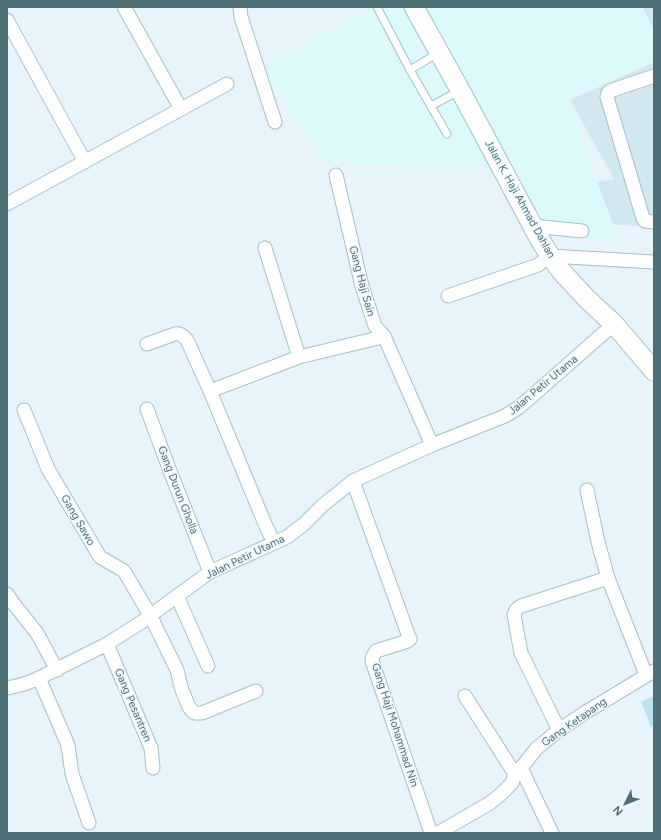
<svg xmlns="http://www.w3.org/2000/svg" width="661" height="840" font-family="Figtree,sans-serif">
<rect width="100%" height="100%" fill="#e8f4fc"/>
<g fill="#d3e7f0">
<polygon points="640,7 654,7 654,31"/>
<polygon points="654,62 654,227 575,222 574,187 614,179 570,100"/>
</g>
<polygon fill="#dcf9fc" points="373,7 643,7 654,31 654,59 567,100 619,241 533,236 483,166 323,163 263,68"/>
<polygon fill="#bbe3eb" points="654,696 654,725 651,727 641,702"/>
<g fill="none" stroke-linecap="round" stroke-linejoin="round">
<g stroke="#a6c0c7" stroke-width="9">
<g id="service">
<polyline points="377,7 410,70 447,134"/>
<polyline points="410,70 438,53"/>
<polyline points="431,106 459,91"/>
</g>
</g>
<g stroke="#a6c0c7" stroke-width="15">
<g id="minor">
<polyline points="124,7 181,109"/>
<polyline points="240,7 241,17 275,122"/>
<polyline points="7,20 85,162"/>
<polyline points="654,76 610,91 608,93 607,97 643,218 645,221 654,222"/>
<polyline points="336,175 362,286 375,326 384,336 432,445"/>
<polyline points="7,204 227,84"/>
<polyline points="533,226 582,231"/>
<polyline points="265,248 299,357"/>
<polyline points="448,296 538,265 550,256 654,262"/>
<path d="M147,344L175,334C181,333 183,336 187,340L210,391L265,524L274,543"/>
<polyline points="210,391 299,357 374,339 384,336"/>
<polyline points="147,409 170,471 210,572"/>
<polyline points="24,410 48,469 100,557 124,571 150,615 177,670 182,690 189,707 192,711 195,713 202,713 256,691"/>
<polyline points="353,481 409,637 410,639 408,641 376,651 373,656 372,661 431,833"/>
<polyline points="587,490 598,542 608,578 646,675"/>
<polyline points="7,594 13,603 37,633 57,670"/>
<polyline points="177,596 208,666"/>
<polyline points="107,644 151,748 153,768"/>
<polyline points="39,678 68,745 72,774 89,823"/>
<path d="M7,688C18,686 29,683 39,678L107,644L140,623L210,572L274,543L287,537L304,524L323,505L353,481L432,445L505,416L518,408L531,397L614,324"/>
<polyline points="465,696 515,774"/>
<path d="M559,730L521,653L514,615C515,610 517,608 521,606L608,578"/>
<polyline points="438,833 490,803 501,794 512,783 515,774 521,768"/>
<polyline points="552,833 521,768 537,748 559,730 586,712 654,671"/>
</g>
</g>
<g stroke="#a4c1c9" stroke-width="21">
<polyline id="secondary" points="414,7 460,90 539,238 550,256 562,272 587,299 614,324 654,371"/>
</g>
<use href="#service" stroke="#fff" stroke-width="7"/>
<use href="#minor" stroke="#fff" stroke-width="13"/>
<use href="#secondary" stroke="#fff" stroke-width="19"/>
</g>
<g text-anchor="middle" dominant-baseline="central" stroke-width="3" stroke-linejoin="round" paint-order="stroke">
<g font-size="11" fill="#4c7075" stroke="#eef8fe">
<text transform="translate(520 199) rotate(61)">Jalan K. Haji Ahmad Dahlan</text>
<text transform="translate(362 281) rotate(75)">Gang Haji Sain</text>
<text transform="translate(543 385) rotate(-40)">Jalan Petir Utama</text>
<text transform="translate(178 490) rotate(69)">Gang Durun Gholla</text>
<text transform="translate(78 520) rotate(60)">Gang Sawo</text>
<text transform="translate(245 557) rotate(-26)">Jalan Petir Utama</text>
<text transform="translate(133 705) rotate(67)">Gang Pesantren</text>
<text transform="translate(574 722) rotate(-35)">Gang Ketapang</text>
<text transform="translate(395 725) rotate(72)">Gang Haji Mohammad Nin</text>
</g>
</g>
<rect width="661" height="840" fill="none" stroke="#4c7075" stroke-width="16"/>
<g transform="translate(625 804) rotate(227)" stroke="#eef8fe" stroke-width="3" paint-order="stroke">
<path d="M0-3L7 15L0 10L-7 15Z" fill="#4c7075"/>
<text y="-6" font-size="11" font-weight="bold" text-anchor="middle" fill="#4c7075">N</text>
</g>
</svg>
